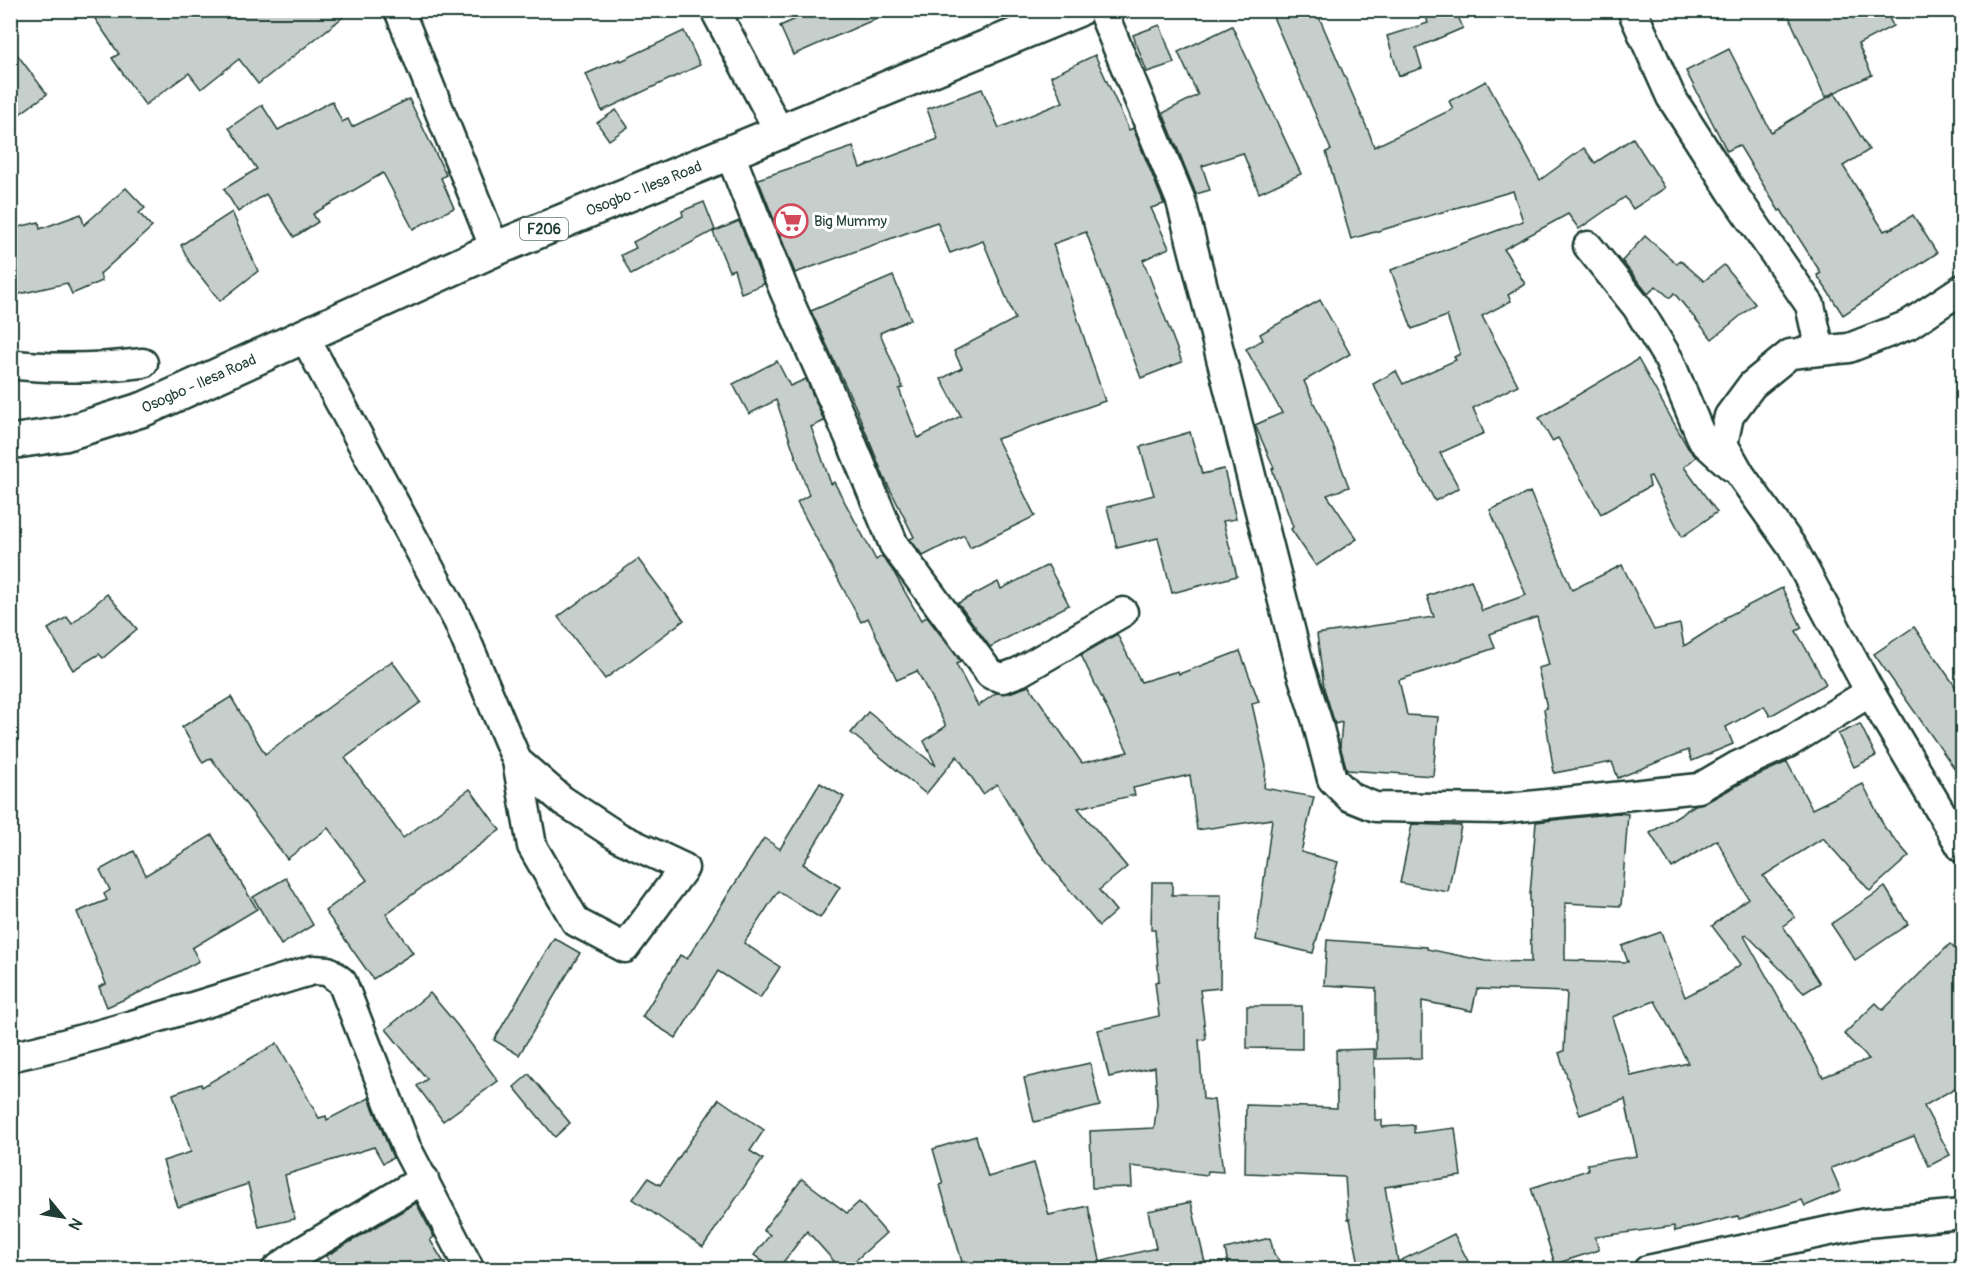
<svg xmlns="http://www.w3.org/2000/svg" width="1973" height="1280" font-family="Pangolin,sans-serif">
<rect width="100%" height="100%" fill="#fff"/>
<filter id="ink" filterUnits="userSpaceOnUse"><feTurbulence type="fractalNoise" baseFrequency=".0167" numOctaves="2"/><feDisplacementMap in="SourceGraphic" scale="12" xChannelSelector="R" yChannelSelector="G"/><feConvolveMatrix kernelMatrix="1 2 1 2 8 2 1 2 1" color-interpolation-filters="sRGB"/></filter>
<g filter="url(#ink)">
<g fill="#c7cfcc" stroke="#1f3d34" stroke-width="1.5" fill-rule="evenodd">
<polygon points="89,10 352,10 258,84 239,59 201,89 189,73 145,105 112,58 119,54"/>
<polygon points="816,10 896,10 793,55 780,26"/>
<polygon points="1270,10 1316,10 1370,135 1374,147 1453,109 1449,101 1486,81 1540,180 1584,148 1595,163 1633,138 1665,188 1633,209 1625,197 1579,229 1568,214 1504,249 1525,284 1508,295 1511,301 1482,316 1518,385 1473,408 1484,433 1440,453 1459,488 1435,501 1373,384 1396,371 1403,384 1456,360 1454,357 1460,354 1447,316 1412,329 1391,270 1523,221 1513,191 1351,239 1326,152 1331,150"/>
<polygon points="1439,10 1454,10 1455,14 1457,14 1463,28 1416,48 1422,68 1399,76 1387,36 1428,23 1426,16"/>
<polygon points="1786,10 1885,10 1893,26 1858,44 1872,75 1825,97"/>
<polygon points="1160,25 1174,63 1147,72 1133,35"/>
<polygon points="1232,26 1301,174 1259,193 1243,153 1202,166 1210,190 1196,194 1163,113 1198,95 1178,52"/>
<polygon points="684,31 700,65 602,111 586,74 620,59 621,61"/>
<polygon points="10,45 47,94 10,121"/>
<polygon points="1729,49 1771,132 1835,93 1869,150 1843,166 1884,231 1888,229 1889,230 1913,215 1937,253 1843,315 1817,275 1821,273 1781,210 1779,211 1739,145 1727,151 1686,71"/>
<polygon points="1095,55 1129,130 1133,128 1164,204 1151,208 1169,248 1143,260 1182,362 1141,378 1086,232 1053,244 1105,401 997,439 1035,516 970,548 964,535 923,556 910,539 914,537 884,477 856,408 811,311 893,276 911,319 880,333 903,388 899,389 918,438 961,416 941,379 962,368 954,351 1015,319 983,241 950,253 937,222 795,273 758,179 853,147 860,168 938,139 927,109 982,89 999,128 1063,102 1051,76"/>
<polygon points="409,99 446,175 441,178 454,208 413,229 383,173 313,214 318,222 294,237 266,194 238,212 224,189 257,169 229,128 262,105 278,130 332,101 342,122 348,119 352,127"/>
<polygon points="616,110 628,127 609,140 597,123"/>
<polygon points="126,188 145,208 139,213 152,227 100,274 102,281 72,294 67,283 15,295 10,276 10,229 39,222 40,229 81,214 84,225"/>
<polygon points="704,202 715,230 631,275 621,255 636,248 633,242 683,216 682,211"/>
<polygon points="232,212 258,271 220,301 190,263 181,245"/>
<polygon points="739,221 764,284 741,293 734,269 729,271 713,232"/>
<polygon points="1645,236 1677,264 1680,260 1704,281 1724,265 1755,304 1712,339 1674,293 1670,298 1656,286 1648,294 1622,261"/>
<polygon points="1320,300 1350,354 1304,381 1333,445 1349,487 1327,495 1357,539 1316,566 1291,529 1293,527 1272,469 1274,468 1255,425 1282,413 1246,349 1263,340 1260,334"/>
<polygon points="1638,359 1688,448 1696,457 1684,467 1717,512 1682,537 1651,476 1648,477 1650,486 1601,514 1558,438 1552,441 1539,418"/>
<polygon points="777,361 790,386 806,379 824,421 811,427 831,484 834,482 876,560 882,556 893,571 921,620 927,617 961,662 956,664 978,706 996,693 1009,693 1029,686 1082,763 1128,752 1081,655 1117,634 1141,682 1178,671 1179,674 1240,651 1259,702 1252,704 1266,766 1264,788 1314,797 1301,852 1338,862 1313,953 1256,940 1272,819 1197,830 1190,775 1133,788 1135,795 1078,808 1127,867 1099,890 1116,911 1099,926 1034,846 997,784 983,794 957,756 926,794 851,733 868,712 936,766 924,741 946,726 917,671 897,680 868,618 861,622 797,502 809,495 776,400 749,414 733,384"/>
<polygon points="1190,432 1202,474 1224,469 1236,519 1223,521 1237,576 1172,593 1158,538 1117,548 1107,507 1154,495 1140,447"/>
<polygon points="1530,492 1572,590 1622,565 1654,630 1680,624 1684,646 1725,620 1724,618 1782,588 1802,628 1796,631 1826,684 1770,716 1764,706 1726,727 1733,744 1692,761 1688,750 1618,778 1612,762 1554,773 1544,709 1547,708 1538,668 1549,665 1537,617 1490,634 1495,648 1399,680 1407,715 1438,717 1433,776 1347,770 1340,746 1342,722 1335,724 1324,688 1317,634 1434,617 1427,596 1471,580 1482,611 1526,595 1490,510"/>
<polygon points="638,559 684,620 605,679 558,617"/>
<polygon points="1048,565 1069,605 990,647 958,603 998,582 1001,589"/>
<polygon points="107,594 137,629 103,658 99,654 73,670 48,629 67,617 72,624"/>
<polygon points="1914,627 1962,696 1962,779 1874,654"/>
<polygon points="392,661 421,702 345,758 403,838 470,789 500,830 386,914 413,953 373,979 325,911 367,880 328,828 287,859 211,758 203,763 182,727 231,697 265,754"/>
<polygon points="1860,724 1876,756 1854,767 1838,734"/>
<path d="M1787,762L1812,809L1863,784L1885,828L1909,856L1870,891L1823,838L1763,876L1795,917L1783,926L1820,983L1804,993L1746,934L1744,936L1823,1077L1869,1059L1844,1034L1876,1003L1883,1010L1950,944L1962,956V1084L1924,1106L1950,1155L1929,1166L1914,1136L1831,1168L1841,1191L1805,1206L1802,1200L1739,1219L1738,1216L1675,1231L1674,1226L1595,1237L1599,1250L1555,1264L1531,1188L1588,1170L1587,1164L1637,1156L1625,1099L1580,1115L1559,1053L1564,1051L1567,992L1477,989L1472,1011L1422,1001V1058L1376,1059V988L1324,985L1327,940L1427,947V949L1485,961L1531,962L1530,894L1536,822L1617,813L1628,814L1621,906L1565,903V960L1628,962L1622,946L1661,932L1685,997L1719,979L1741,964L1712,926L1748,898L1717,840L1672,868L1650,833L1695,805L1707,802L1745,781ZM1655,1001L1688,1063L1631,1076L1612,1017Z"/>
<polygon points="820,783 844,797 803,864 840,887 820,918 778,891 744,943 780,967 760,998 718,971 676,1038 642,1017 680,955 687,959 764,838 780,849"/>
<polygon points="1412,824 1461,826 1448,892 1400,883"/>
<polygon points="212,835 257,909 192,948 199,961 145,990 107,1007 99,987 106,984 77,912 107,900 104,894 110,890 100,870 134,851 146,875"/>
<polygon points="286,878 313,925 281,945 253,897"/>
<polygon points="1152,882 1172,882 1172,895 1221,895 1220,988 1200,990 1206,1039 1199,1040 1203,1099 1214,1100 1223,1172 1208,1171 1207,1175 1131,1166 1132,1187 1092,1188 1090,1131 1154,1128 1157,1104 1155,1067 1109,1077 1098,1030 1159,1016 1155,982 1159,981 1155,930 1151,930"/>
<polygon points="1885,887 1908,924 1855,960 1831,924"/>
<polygon points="554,938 580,953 519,1055 494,1040"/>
<polygon points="430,993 457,1025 498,1081 443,1121 417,1086 427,1079 386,1029"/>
<polygon points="1247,1006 1302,1006 1302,1049 1247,1048"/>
<polygon points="277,1043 319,1118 326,1116 327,1120 369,1098 393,1158 383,1163 374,1147 285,1175 295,1219 259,1227 248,1184 178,1207 163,1161 191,1152 173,1094 201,1084 202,1087"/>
<polygon points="1374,1049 1375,1120 1382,1120 1382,1127 1414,1125 1414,1133 1455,1128 1461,1176 1385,1187 1398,1262 1454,1234 1472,1269 1360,1269 1350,1219 1348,1219 1345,1177 1245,1173 1246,1105 1337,1108 1336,1050"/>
<polygon points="1090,1063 1100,1106 1034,1122 1024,1078"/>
<polygon points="529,1074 570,1123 555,1137 514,1087"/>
<polygon points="719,1099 764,1130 750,1151 763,1159 703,1247 633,1199 648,1178 660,1185"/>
<polygon points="976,1136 988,1177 1034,1163 1049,1215 1088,1206 1102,1269 964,1269 940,1185 943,1184 933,1149"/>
<polygon points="802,1179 847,1213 859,1202 886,1233 846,1269 841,1269 807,1231 778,1269 773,1269 754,1255 770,1235 763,1230"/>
<polygon points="1191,1202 1205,1263 1175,1269 1104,1269 1103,1261 1156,1248 1148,1211"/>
<polygon points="416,1203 434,1237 430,1240 448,1269 334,1269 326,1256"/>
<polygon points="1270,1238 1274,1254 1285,1269 1229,1269 1225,1249"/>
</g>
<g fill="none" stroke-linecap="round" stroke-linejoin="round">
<g stroke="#1f3d34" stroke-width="33">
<g id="street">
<polyline points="399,10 495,249"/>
<polyline points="715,10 779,131"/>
<polyline points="1102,10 1181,201 1300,668 1317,721 1332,779 1350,797 1375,807 1499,809 1699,788 1737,766 1788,743 1870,692"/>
<polyline points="1632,10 1671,97 1732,192 1810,305 1820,350"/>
<polyline points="730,154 784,290 848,434 894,545 990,674 1003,678 1019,672 1123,612"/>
<polyline points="1588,246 1637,307 1669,360 1703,441 1732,467"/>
<polyline points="1962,289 1908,325 1849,348 1790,354 1752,385 1729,416 1723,444 1740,474 1792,547 1870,692 1962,848"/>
<polyline points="304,336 458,621 517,761 532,846 576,922 625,948 684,868 620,838 562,800 517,761"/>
<path d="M10,364C54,370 99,368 143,363"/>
<path d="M10,1057C113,1034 213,1000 313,970L328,971L342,982L406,1147L470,1270"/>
<polyline points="276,1270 304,1250 424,1179"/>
<polyline points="1648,1270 1866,1223 1962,1214"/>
</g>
</g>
<g stroke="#1f3d34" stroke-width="38">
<polyline id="primary" points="10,442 64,434 144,409 495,249 1077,10"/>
</g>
<use href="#street" stroke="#fff" stroke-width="28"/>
<use href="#primary" stroke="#fff" stroke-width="33"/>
</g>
</g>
<defs>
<g id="supermarket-ring" transform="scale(1.725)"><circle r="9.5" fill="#fff" stroke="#d1495b" stroke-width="1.5"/><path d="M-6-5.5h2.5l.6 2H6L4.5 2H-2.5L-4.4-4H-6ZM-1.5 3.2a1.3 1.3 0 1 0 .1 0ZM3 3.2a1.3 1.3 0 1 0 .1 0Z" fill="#d1495b"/></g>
</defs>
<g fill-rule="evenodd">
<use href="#supermarket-ring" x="791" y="221"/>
</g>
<g text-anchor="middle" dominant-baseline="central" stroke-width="6" stroke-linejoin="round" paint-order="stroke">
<rect fill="#fff" stroke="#627771" stroke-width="1.5" x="520" y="218" width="48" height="22" rx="4.5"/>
<g font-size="14" font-weight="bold" fill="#1f3d34">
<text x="544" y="229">F206</text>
</g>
<g font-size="15" fill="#1f3d34" stroke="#fff">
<text transform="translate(644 189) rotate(-22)">Osogbo - Ilesa Road</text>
<text transform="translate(199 384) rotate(-24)">Osogbo - Ilesa Road</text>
</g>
<g font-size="15" fill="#1f3d34" stroke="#fff" text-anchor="start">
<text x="814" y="221">Big Mummy</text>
</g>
</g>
<rect width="1973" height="1280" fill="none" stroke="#fff" stroke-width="36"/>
<rect x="18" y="18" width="1937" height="1244" fill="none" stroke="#1f3d34" stroke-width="2" filter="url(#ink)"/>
<g transform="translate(63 1217) rotate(120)" stroke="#ffffff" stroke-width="4.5" paint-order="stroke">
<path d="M0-4.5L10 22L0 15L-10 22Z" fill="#1f3d34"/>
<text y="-9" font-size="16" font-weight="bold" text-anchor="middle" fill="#1f3d34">N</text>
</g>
</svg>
